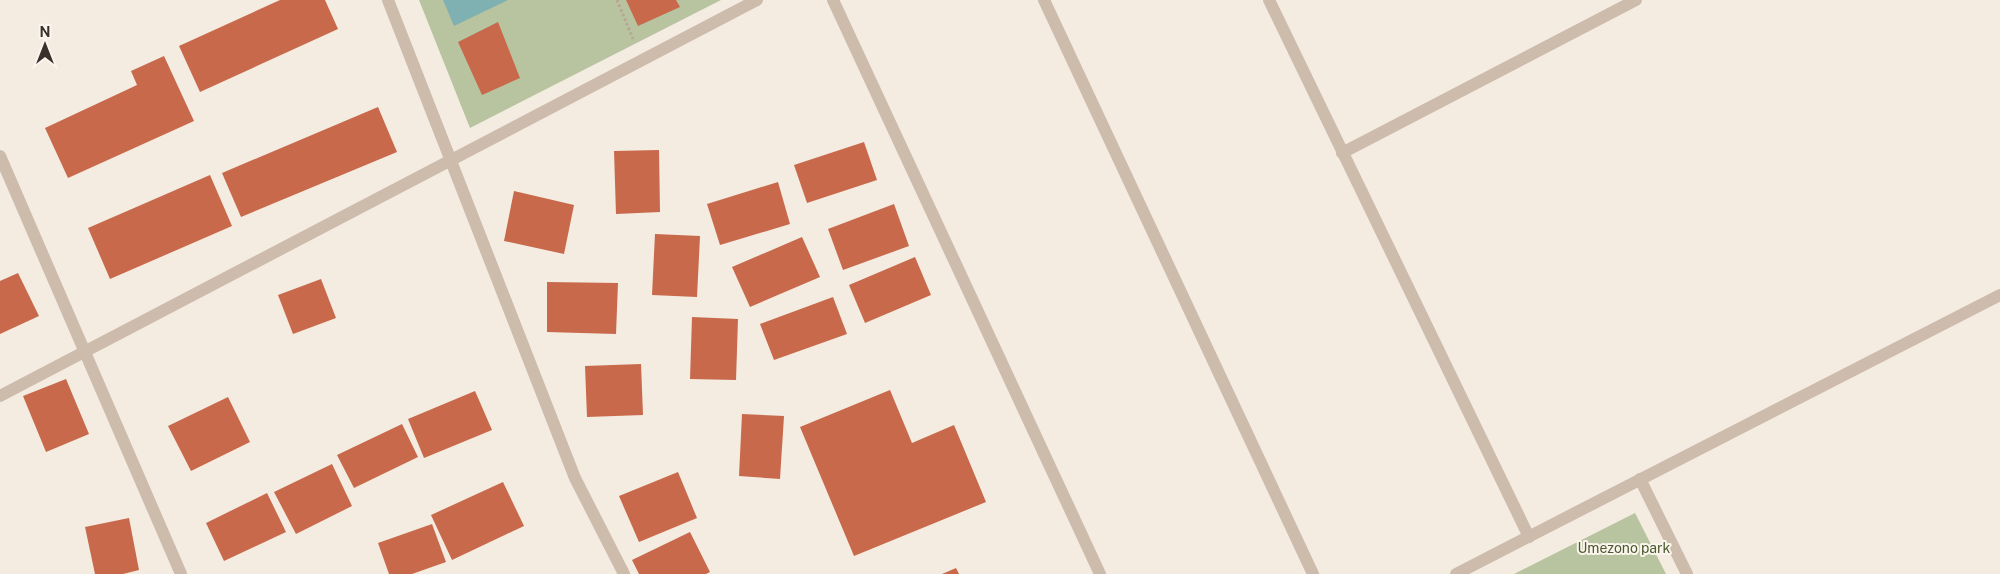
<svg xmlns="http://www.w3.org/2000/svg" width="2000" height="574" font-family="'Public Sans',sans-serif">
<rect width="100%" height="100%" fill="#f4ebe1"/>
<g fill="#b8c4a0">
<polygon points="419,0 721,0 470,128"/>
<polygon points="1635,513 1666,574 1514,574"/>
</g>
<polygon fill="#7fb0b2" points="443,0 508,0 454,26"/>
<g fill="#c8694b">
<polygon points="280,0 325,0 338,29 200,92 179,46"/>
<polygon points="626,0 676,0 680,7 638,26"/>
<polygon points="498,22 520,78 482,95 458,42"/>
<polygon points="164,56 194,121 68,178 45,128 137,85 131,71"/>
<polygon points="378,107 397,152 241,217 222,173"/>
<polygon points="864,142 877,180 807,203 794,165"/>
<polygon points="659,150 660,212 616,214 614,151"/>
<polygon points="210,175 232,226 110,279 88,228"/>
<polygon points="778,182 790,224 720,245 707,204"/>
<polygon points="514,191 574,205 564,254 504,241"/>
<polygon points="894,204 909,246 843,270 828,229"/>
<polygon points="655,234 700,236 697,297 652,295"/>
<polygon points="802,237 820,277 750,307 732,267"/>
<polygon points="915,257 931,295 865,323 849,285"/>
<polygon points="18,273 39,316 0,334 0,281"/>
<polygon points="321,279 336,318 293,334 278,295"/>
<polygon points="547,282 618,283 616,334 547,332"/>
<polygon points="833,297 847,334 774,360 760,324"/>
<polygon points="692,317 738,319 736,380 690,379"/>
<polygon points="641,364 643,415 587,417 585,366"/>
<polygon points="66,379 89,434 46,452 23,396"/>
<polygon points="890,390 912,443 954,425 986,502 854,556 800,427"/>
<polygon points="475,391 492,430 424,458 408,419"/>
<polygon points="228,397 250,442 191,471 168,426"/>
<polygon points="742,414 784,416 780,479 739,476"/>
<polygon points="402,424 418,457 354,488 337,455"/>
<polygon points="332,464 352,506 296,534 274,492"/>
<polygon points="678,472 697,518 639,542 619,496"/>
<polygon points="503,482 524,526 452,560 431,515"/>
<polygon points="267,493 286,532 224,561 206,523"/>
<polygon points="129,518 139,570 123,574 95,574 85,527"/>
<polygon points="432,524 446,562 412,574 389,574 378,543"/>
<polygon points="690,532 710,572 706,574 639,574 632,560"/>
<polygon points="956,568 959,574 942,574"/>
</g>
<g fill="none" stroke-linecap="round" stroke-linejoin="round">
<polyline stroke="#b9a596" stroke-width="3" stroke-dasharray="2.5 2.5" stroke-linecap="butt" points="617,0 633,39"/>
<g stroke="#cdbbac" stroke-width="12">
<polyline points="833,0 1100,574"/>
<polyline points="1044,0 1313,574"/>
<polyline points="1269,0 1529,537"/>
<polyline points="1342,153 1636,0"/>
<polyline points="0,156 181,574"/>
<polyline points="0,396 757,0"/>
<polyline points="1640,479 1687,574"/>
</g>
<g stroke="#cdbbac" stroke-width="12">
<polyline points="388,0 575,478 624,574"/>
<polyline points="1456,574 2000,295"/>
</g>
</g>
<g text-anchor="middle" dominant-baseline="central" stroke-width="4" stroke-linejoin="round" paint-order="stroke">
<g font-size="14" fill="#4a5a2e" stroke="#fbf5ee">
<text x="1624" y="548">Umezono park</text>
</g>
</g>
<g transform="translate(45 45)" stroke="#fbf5ee" stroke-width="4" paint-order="stroke">
<path d="M0-4L9 19L0 12L-9 19Z" fill="#3b302b"/>
<text y="-8" font-size="14" font-weight="bold" text-anchor="middle" fill="#3b302b">N</text>
</g>
</svg>
